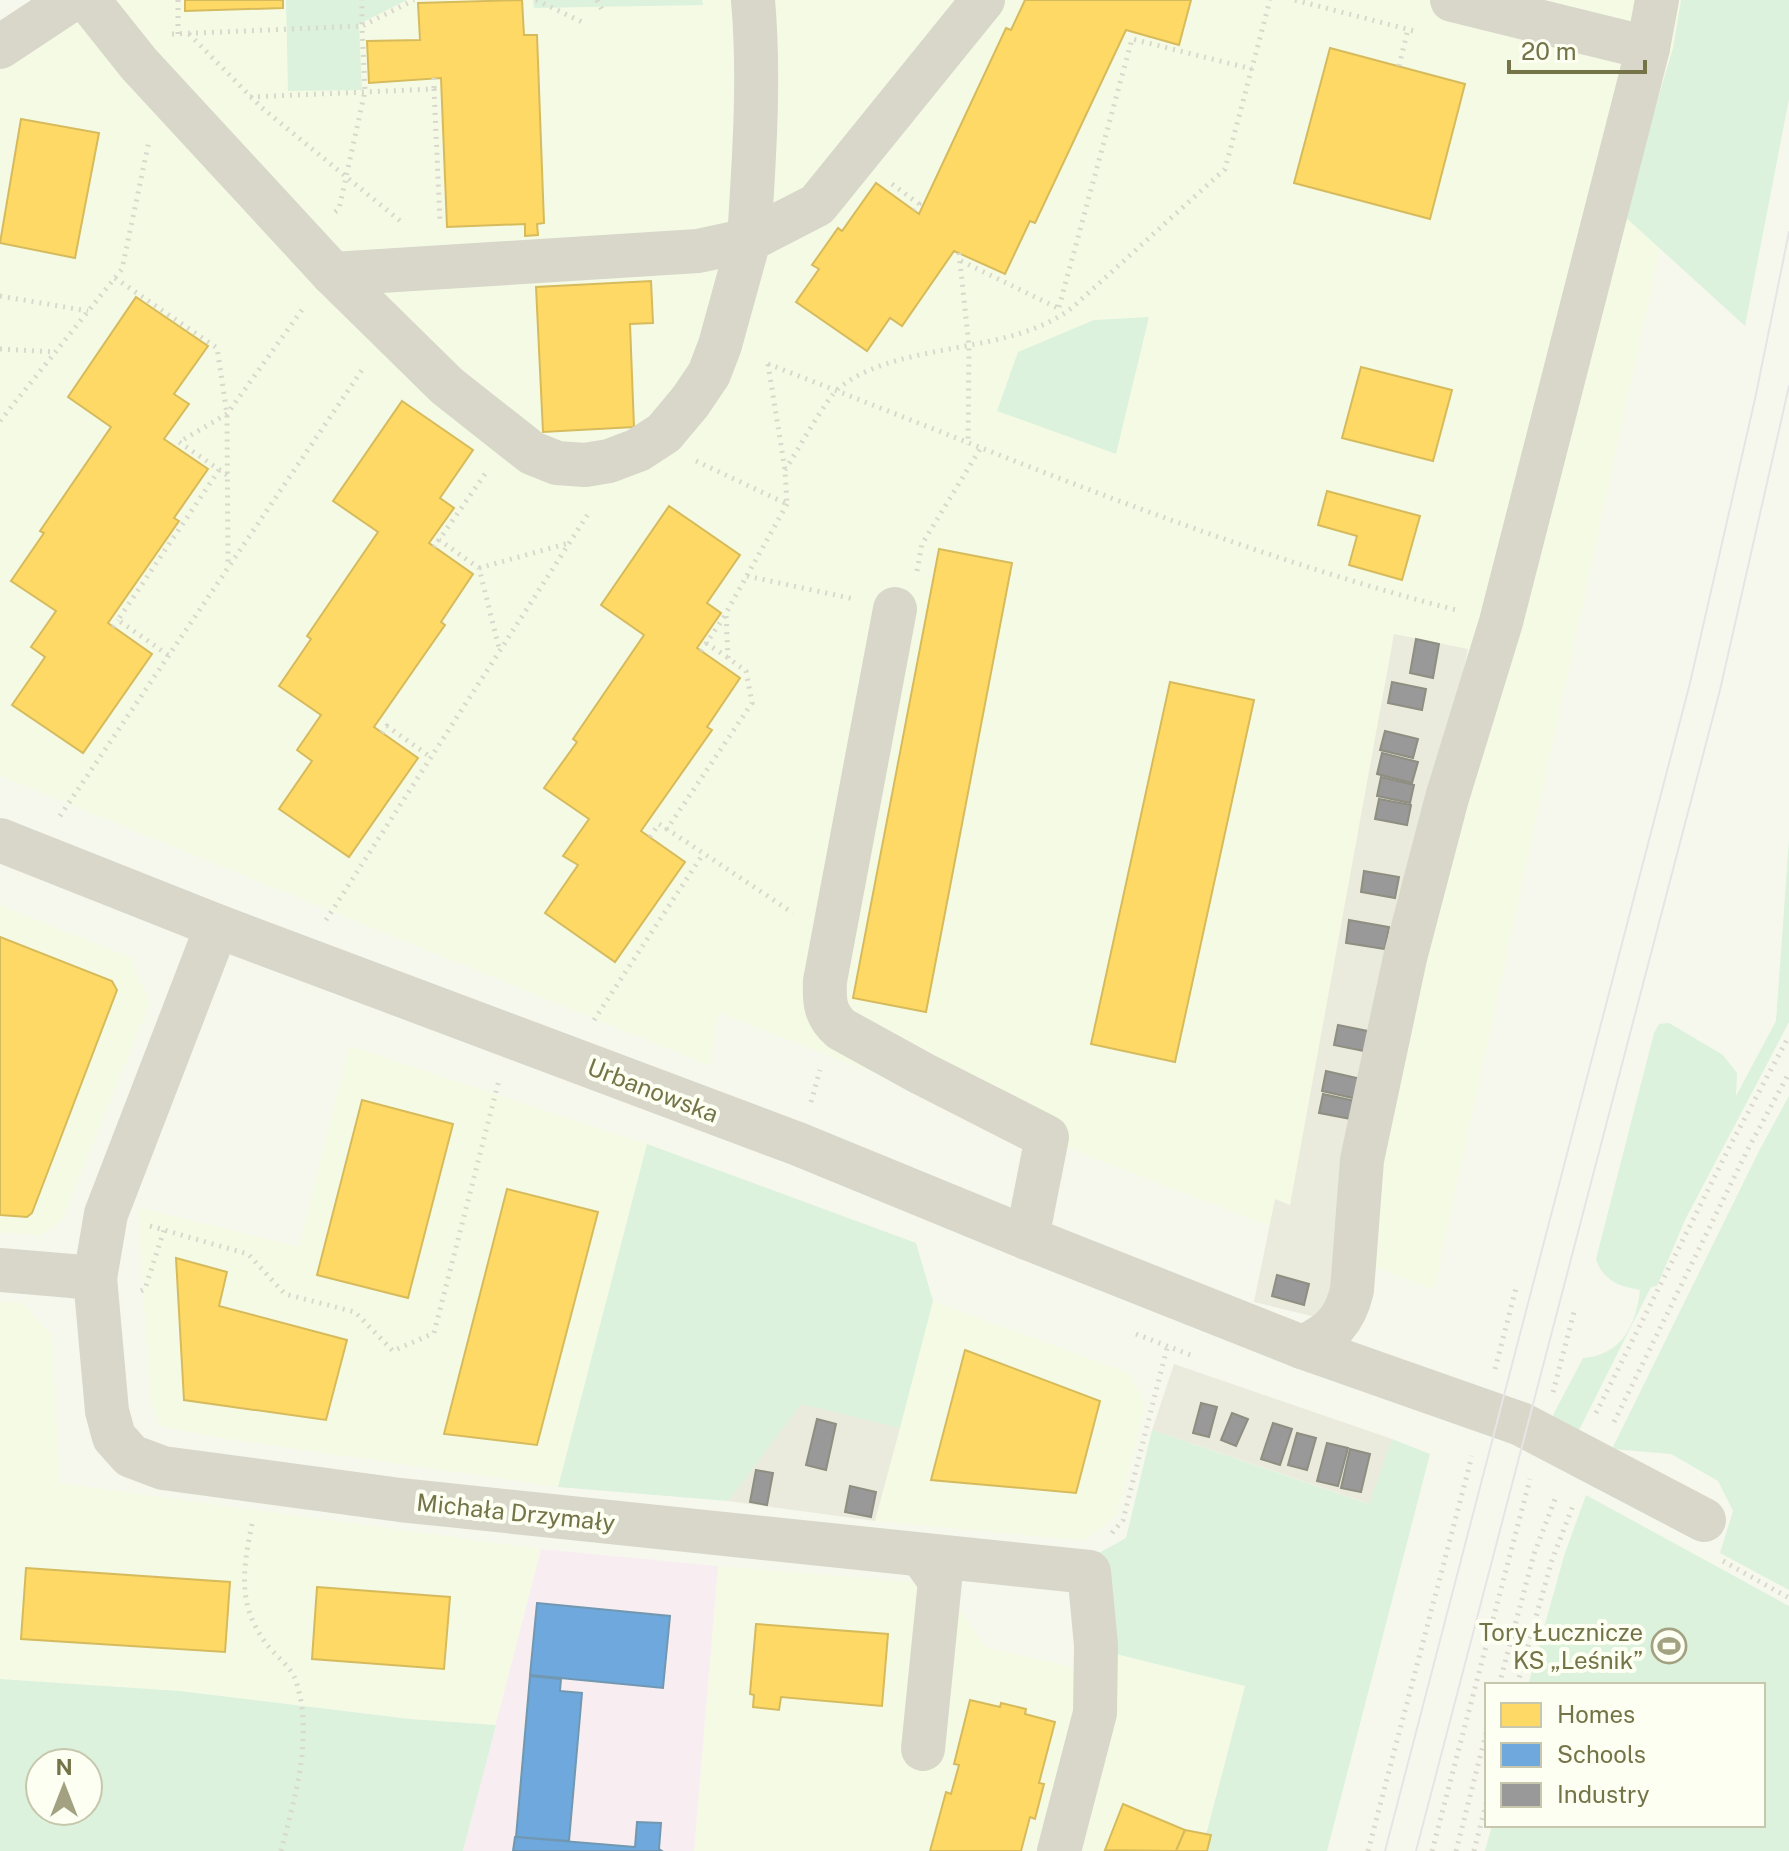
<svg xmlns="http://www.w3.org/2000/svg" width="1789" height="1851" font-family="'Public Sans',sans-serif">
<rect width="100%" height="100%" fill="#f6f8ee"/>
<g fill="#f5fae5">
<polygon points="61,0 1713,0 1701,56 1641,77 1676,176 1434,1290 719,1013 710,1066 0,776 0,66"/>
<polygon points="0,905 130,957 150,1003 62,1221 41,1236 0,1232"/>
<polygon points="350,1046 647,1144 558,1487 226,1439 160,1426 150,1400 138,1212 141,1208 298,1247"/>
<polygon points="0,1301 22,1303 52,1335 60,1483 541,1549 496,1725 410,1719 179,1691 0,1679"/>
<polygon points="933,1301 1129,1373 1146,1406 1116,1517 1084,1541 875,1521"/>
<polygon points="718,1566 941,1584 987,1648 1112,1675 1108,1652 1245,1685 1206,1834 1211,1835 1207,1851 694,1851"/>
</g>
<g fill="#eaebdd">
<polygon points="1394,634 1468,649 1324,1319 1254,1302 1275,1199 1290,1205"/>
<polygon points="1174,1364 1392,1439 1370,1504 1152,1430"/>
<polygon points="801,1403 900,1428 875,1521 728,1501"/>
</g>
<polygon fill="#f8eef2" points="541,1549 718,1566 694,1851 463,1851"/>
<g fill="#dcf2dd" fill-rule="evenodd">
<polygon points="286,0 407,0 359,24 362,90 288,91"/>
<polygon points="533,0 702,0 703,5 534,8"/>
<polygon points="1681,0 1789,0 1789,99 1745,326 1623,215 1673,48"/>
<polygon points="1149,317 1116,454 997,411 1018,352 1094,320"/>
<path d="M1789,840V1022L1685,1220L1657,1286L1651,1287L1578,1432L1552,1421L1554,1413L1583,1358C1622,1355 1636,1325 1640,1290C1619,1286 1603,1281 1596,1259L1654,1033L1659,1024L1669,1023L1723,1055L1737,1073L1736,1096L1776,1021Z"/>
<polygon points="1789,1096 1789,1590 1720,1553 1733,1511 1718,1481 1671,1454 1612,1449 1760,1149"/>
<polygon points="647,1144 916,1243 933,1301 900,1428 801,1404 728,1501 558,1487"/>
<polygon points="1152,1430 1369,1504 1392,1439 1430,1454 1327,1851 1207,1851 1211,1836 1206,1835 1245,1686 1108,1652 1097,1554 1126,1538"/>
<polygon points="1586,1495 1789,1606 1789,1851 1485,1851 1492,1825 1763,1825 1763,1685 1528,1685 1564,1556"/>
<path d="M0,1679L179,1691L410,1719L496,1725L463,1851H0ZM40,1763H88V1811H40Z"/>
</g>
<g fill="#ffd966" stroke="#d6bb5d" stroke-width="2">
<polygon points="185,0 283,0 283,8 185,11"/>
<polygon points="522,0 524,35 537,35 544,223 537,224 538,235 525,236 525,224 447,227 441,78 369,83 367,41 420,40 418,3"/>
<polygon points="1025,0 1191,0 1179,45 1126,30 1035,223 1030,221 1005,274 954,251 902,326 890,318 867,351 796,302 819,269 812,265 838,228 842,231 876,183 919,214 1006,28 1011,30"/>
<polygon points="1330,48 1465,84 1430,219 1294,183"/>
<polygon points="21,119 99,133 75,258 0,243"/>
<polygon points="651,281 653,323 630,324 634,427 543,432 536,287"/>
<polygon points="136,297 208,346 174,394 189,404 164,439 208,469 174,518 179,521 108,623 152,654 83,753 12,705 45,657 31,647 56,611 11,581 44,533 40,531 111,427 68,397"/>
<polygon points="1361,367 1452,390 1433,461 1342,438"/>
<polygon points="402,401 473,450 440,498 454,508 429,543 473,574 441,622 445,625 374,727 418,758 349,857 279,809 312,761 297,750 321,715 279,686 311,639 307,636 378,532 333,501"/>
<polygon points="1327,491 1420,516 1402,580 1349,565 1357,536 1318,525"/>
<polygon points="669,506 740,555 707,603 721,613 697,648 740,678 707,727 712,730 641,831 685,862 615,962 545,913 578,865 563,856 589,819 544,788 577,742 573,739 644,635 601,605"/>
<polygon points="939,549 1012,563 926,1012 853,998"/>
<polygon points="1170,682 1254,700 1175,1062 1091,1044"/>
<polygon points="0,937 112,981 117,990 32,1213 27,1217 0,1215"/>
<polygon points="362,1100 453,1124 408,1298 317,1275"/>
<polygon points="507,1189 598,1212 537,1445 444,1434"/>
<polygon points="176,1258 227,1272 219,1306 347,1340 326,1420 184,1400"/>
<polygon points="965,1350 1100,1401 1076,1493 931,1480"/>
<polygon points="26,1568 230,1582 225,1652 21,1639"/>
<polygon points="317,1587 450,1597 444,1669 312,1659"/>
<polygon points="756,1624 888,1634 882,1706 781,1697 779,1710 753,1707 754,1695 750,1694"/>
<polygon points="970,1700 1000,1707 1001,1703 1026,1709 1025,1714 1055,1722 1039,1783 1044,1784 1035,1819 1030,1817 1021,1851 930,1851 946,1792 951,1794 959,1765 954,1764"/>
<polygon points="1123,1804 1185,1830 1176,1851 1105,1850"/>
<polygon points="1185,1830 1211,1835 1207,1851 1176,1851"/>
</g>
<g fill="#6fa8dc" stroke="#7198b0" stroke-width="2">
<polygon points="537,1603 670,1616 663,1688 530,1675"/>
<polygon points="530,1676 561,1679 560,1691 582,1693 569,1841 516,1837"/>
<polygon points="637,1822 661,1823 659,1849 662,1851 513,1851 515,1837 635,1847"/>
</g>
<g fill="#999" stroke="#8e8e81" stroke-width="2">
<polygon points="1416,639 1439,644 1433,678 1410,673"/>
<polygon points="1392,682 1426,689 1422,710 1388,703"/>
<polygon points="1385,731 1418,739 1413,758 1380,750"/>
<polygon points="1382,753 1418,762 1412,783 1377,774"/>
<polygon points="1381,777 1414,785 1410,803 1377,796"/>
<polygon points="1379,799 1411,805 1407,825 1375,819"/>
<polygon points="1364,871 1399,877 1395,898 1361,892"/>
<polygon points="1349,920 1389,927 1385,949 1346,943"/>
<polygon points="1338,1025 1373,1032 1369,1052 1334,1045"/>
<polygon points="1326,1071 1361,1079 1357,1099 1322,1091"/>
<polygon points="1323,1094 1355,1101 1351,1119 1319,1113"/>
<polygon points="1277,1275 1309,1284 1304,1305 1272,1296"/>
<polygon points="1201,1403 1217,1407 1209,1437 1193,1433"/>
<polygon points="1232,1413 1248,1419 1236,1446 1221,1440"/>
<polygon points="817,1419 836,1424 826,1470 806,1465"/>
<polygon points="1273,1423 1292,1429 1280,1465 1261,1459"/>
<polygon points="1297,1433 1316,1438 1307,1470 1288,1465"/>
<polygon points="1327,1443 1348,1448 1338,1486 1317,1481"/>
<polygon points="1350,1449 1370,1454 1361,1492 1341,1488"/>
<polygon points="756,1470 773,1473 767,1505 750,1502"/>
<polygon points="850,1486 876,1492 871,1517 845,1512"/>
</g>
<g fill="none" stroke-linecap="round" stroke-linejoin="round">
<g stroke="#d9d8cc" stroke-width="5" stroke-dasharray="2 6" stroke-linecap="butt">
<polyline points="178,0 178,34"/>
<polyline points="536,0 582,22"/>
<polyline points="597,0 604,14"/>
<polyline points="1295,0 1418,32"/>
<polyline points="172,34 362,26 362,0"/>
<polyline points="189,34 262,108 404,224"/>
<polyline points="1399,66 1408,29"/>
<polyline points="434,78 434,89"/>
<polyline points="250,97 434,89 440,222"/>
<polyline points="892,184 919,204 914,210"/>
<polyline points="335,212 339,209 365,91 362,26 414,0"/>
<polyline points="959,253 969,346 968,445"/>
<polyline points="961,261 1060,309"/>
<polyline points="115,278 217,348 227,414 228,567"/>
<polyline points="0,296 88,311"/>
<polyline points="1059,307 1132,39 1252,69"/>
<polyline points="0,349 55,352"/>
<path d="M768,364C996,452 1222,550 1460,611"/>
<polyline points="0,421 122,269 149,141"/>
<polyline points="696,461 787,504 785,470 768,364"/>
<path d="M785,470C797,452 825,400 839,388C900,339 1012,357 1074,306L1225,169L1270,0"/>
<polyline points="485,474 439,540 479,568 500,652"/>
<polyline points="227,475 179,442 227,414 304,307"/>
<polyline points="787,504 726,613 728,658 746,671 752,703 667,829 793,913"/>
<polyline points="434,547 439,540"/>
<polyline points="479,568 569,543"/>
<polyline points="917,571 922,544 980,449"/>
<polyline points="747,576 854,599"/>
<polyline points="113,627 118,620"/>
<polyline points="706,643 727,657"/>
<polyline points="701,651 726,614"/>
<polyline points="168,655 118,620 219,470"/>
<polyline points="382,733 387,726 432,758"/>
<polyline points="60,816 364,367"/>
<polyline points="650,837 659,824 667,829"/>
<polyline points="326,920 590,511"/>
<polyline points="594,1020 703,854"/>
<polyline points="811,1102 820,1070"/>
<polyline points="150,1226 248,1254 285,1294 355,1312 393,1351 434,1333 499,1080"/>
<polyline points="141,1291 145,1289 164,1230"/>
<polyline points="1136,1334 1193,1356"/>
<polyline points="1495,1369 1517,1284"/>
<polyline points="1553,1392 1574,1312"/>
<polyline points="1596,1413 1732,1142 1789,1036"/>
<polyline points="1614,1422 1748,1149 1789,1073"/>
<path d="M252,1524C243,1569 237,1603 265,1642C274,1655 291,1666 296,1681C314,1737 295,1796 281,1851"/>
<polyline points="1112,1533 1123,1520 1167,1348"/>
<polyline points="1723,1561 1789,1598"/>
<polyline points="1499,1685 1534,1554 1557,1494"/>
<polyline points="1517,1685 1552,1560 1574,1503"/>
<polyline points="1368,1851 1472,1456"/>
<polyline points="1432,1851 1530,1479"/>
<polyline points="1456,1851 1487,1730"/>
<polyline points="1474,1851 1487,1800"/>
</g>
<g stroke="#d8d7ca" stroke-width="44">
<polyline points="88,0 139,64 333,274 447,386 532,453 557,463 585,465 609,461 638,450 664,433 690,402 709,374 720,345 749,240 817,205 983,0"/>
<polyline points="1452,0 1648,48 1657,0"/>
<polyline points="0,47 71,0"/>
<path d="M333,274L698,251L749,240C754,161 760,79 753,0"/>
<path d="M895,609L825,981C824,1002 825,1015 841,1029L921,1073L1047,1137L1027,1238"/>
<polyline points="0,840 217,926 798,1144 1027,1238 1302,1347 1521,1424 1704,1520"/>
<polyline points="0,1270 95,1278 107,1411 114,1437 131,1456 163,1468 400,1500 1089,1572 1096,1645 1095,1713 1059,1851"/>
<polyline points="95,1278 106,1214 217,926"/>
<path d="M1302,1347C1330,1335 1345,1321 1352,1290L1362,1160L1405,958L1447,798L1501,622L1648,48"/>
<polyline points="922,1556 940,1581 923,1749"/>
</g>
<g stroke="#e7e4e6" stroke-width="2">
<polyline points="1385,1851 1690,683 1755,399 1789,232"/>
<polyline points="1416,1851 1720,690 1789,386"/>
</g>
</g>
<defs>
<g id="stadium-ring" transform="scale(1.8)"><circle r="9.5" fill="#fcfff1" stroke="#a2a282" stroke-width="1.5"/><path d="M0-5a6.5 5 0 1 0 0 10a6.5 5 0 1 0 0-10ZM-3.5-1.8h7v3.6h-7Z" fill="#a2a282"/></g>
</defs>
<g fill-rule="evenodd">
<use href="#stadium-ring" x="1669" y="1646"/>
</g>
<g text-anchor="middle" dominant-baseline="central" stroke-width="8" stroke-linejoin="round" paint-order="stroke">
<g font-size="24" fill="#757448" stroke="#fcfff1">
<text transform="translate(653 1090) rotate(21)">Urbanowska</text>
<text transform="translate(516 1512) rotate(6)">Michała Drzymały</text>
</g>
<g font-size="24" fill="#757448" stroke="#fcfff1" text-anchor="end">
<text x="1643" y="1632">Tory Łucznicze<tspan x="1643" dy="28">KS „Leśnik”</tspan></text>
</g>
</g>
<rect x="1485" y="1683" width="280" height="144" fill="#fcfff1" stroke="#c6c7ad" stroke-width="2"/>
<rect x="1501" y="1703" width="40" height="24" fill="#ffd966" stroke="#c6c7ad" stroke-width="2"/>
<text x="1557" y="1723" font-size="24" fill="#757448">Homes</text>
<rect x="1501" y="1743" width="40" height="24" fill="#6fa8dc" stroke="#c6c7ad" stroke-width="2"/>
<text x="1557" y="1763" font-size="24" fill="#757448">Schools</text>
<rect x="1501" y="1783" width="40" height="24" fill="#999999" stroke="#c6c7ad" stroke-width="2"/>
<text x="1557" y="1803" font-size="24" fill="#757448">Industry</text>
<g transform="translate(64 1787)"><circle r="38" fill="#fcfff1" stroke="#c6c7ad" stroke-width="2"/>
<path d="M0-6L14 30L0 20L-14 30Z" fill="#a2a282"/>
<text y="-12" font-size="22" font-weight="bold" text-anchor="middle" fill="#757448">N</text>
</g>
<path d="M1509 60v12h136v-12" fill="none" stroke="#757448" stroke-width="4"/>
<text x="1521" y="60" font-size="24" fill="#757448" stroke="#fcfff1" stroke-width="6" paint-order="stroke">20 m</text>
</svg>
